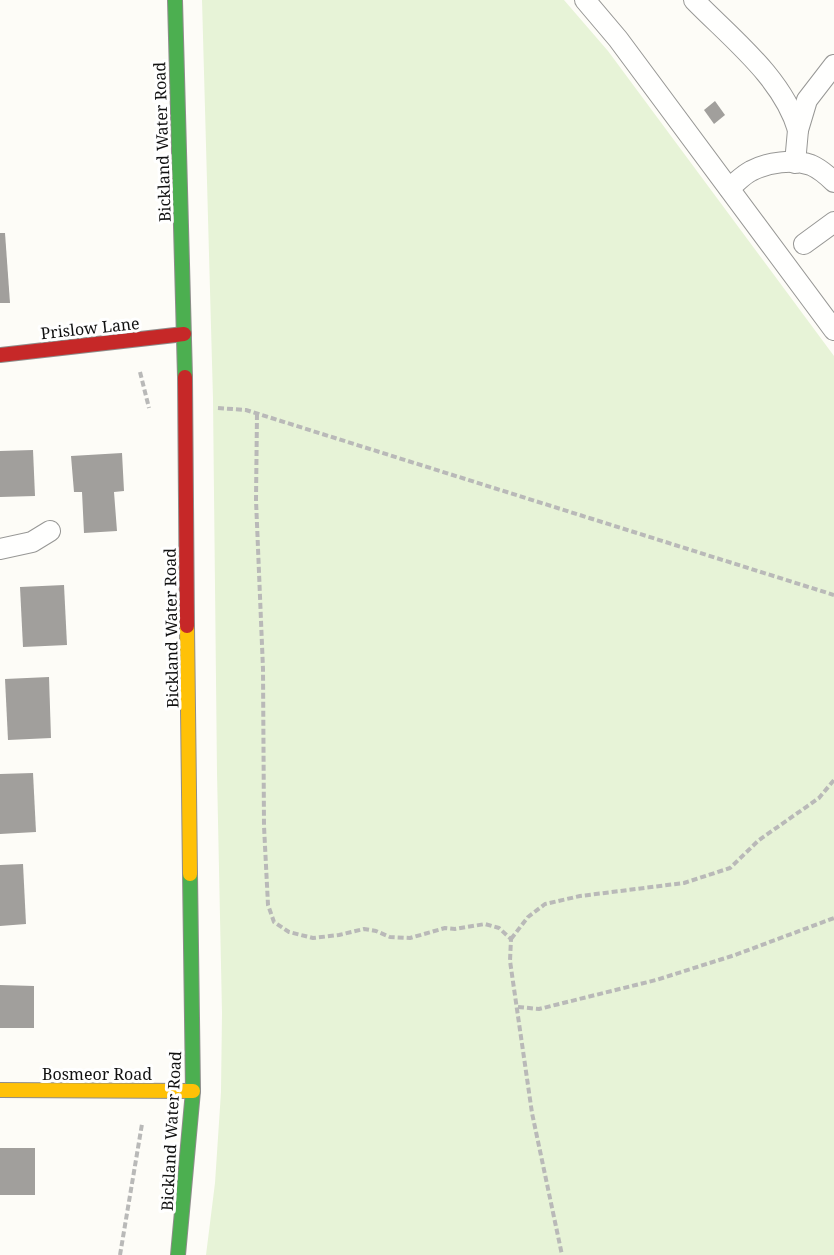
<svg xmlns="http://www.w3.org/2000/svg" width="834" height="1255" font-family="'Noto Serif',serif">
<rect width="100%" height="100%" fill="#fdfcf7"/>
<polygon fill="#e7f3d7" points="202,0 564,0 608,51 834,356 834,1255 206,1255 215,1183 221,1092 222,1013 217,773 213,399"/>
<g fill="#a19f9c">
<polygon points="715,101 725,115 714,124 704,110"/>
<polygon points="0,233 5,233 10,303 0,303"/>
<polygon points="33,450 35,496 0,497 0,451"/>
<polygon points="122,453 124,491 114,492 117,531 84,533 82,492 74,492 71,456"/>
<polygon points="64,585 67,645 23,647 20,587"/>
<polygon points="49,677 51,738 8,740 5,679"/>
<polygon points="33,773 36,832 0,834 0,774"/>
<polygon points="23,864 26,924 0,926 0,865"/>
<polygon points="0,985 34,986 34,1028 0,1028"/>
<rect x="0" y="1148" width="35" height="47"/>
</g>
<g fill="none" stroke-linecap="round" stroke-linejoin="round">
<g stroke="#979795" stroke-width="22">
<g id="lane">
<polyline points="585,0 618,39 834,330"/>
<path d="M694,0C731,38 783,78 798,130"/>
<polyline points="795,163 798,130 807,100 834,65"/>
<path d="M729,188C736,183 743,175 751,171C768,162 793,159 811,165C820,169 827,175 834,182"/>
<polyline points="804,244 834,222"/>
<polyline points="0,549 32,542 50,531"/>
</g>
</g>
<g stroke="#8e8d8b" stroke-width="16">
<g id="fast">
<polyline points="175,0 185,377"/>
<polyline points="178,1255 193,1091 190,874"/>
</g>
</g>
<g stroke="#8e8d8b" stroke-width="16">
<g id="slow">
<polyline points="187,626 190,874"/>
<polyline points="0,1090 193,1091"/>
</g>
</g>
<g stroke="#8e8d8b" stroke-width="16">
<g id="jam">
<polyline points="0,355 184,334"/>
<polyline points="185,377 187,626"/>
</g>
</g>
<g stroke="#b9b9b8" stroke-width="4" stroke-dasharray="6 3" stroke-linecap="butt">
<polyline points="140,372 149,408"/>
<polyline points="218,408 246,410 834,595"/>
<polyline points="257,414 256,500 263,669 264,826 268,905 274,922 289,932 313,938 339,935 364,929 376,931 390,937 410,938 445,928 455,929 485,924 499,928 511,939 510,961 532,1113 562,1255"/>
<polyline points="511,939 528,917 545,904 580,896 684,883 730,868 759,840 819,798 834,780"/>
<polyline points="518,1007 539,1009 656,980 735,955 834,918"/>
<polyline points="120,1255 142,1124"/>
</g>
<use href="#lane" stroke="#fffffe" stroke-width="20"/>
<use href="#fast" stroke="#4caf50" stroke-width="14"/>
<use href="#slow" stroke="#ffc107" stroke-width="14"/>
<use href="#jam" stroke="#c62828" stroke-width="14"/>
</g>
<g text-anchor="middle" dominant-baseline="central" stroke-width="6" stroke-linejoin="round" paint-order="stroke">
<g font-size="16" fill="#111" stroke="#fff">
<text transform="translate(162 142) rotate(-92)">Bickland Water Road</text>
<text transform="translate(90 328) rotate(-6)">Prislow Lane</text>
<text transform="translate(171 628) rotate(-91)">Bickland Water Road</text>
<text x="97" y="1074">Bosmeor Road</text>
<text transform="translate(171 1131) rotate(-87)">Bickland Water Road</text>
</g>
</g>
</svg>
